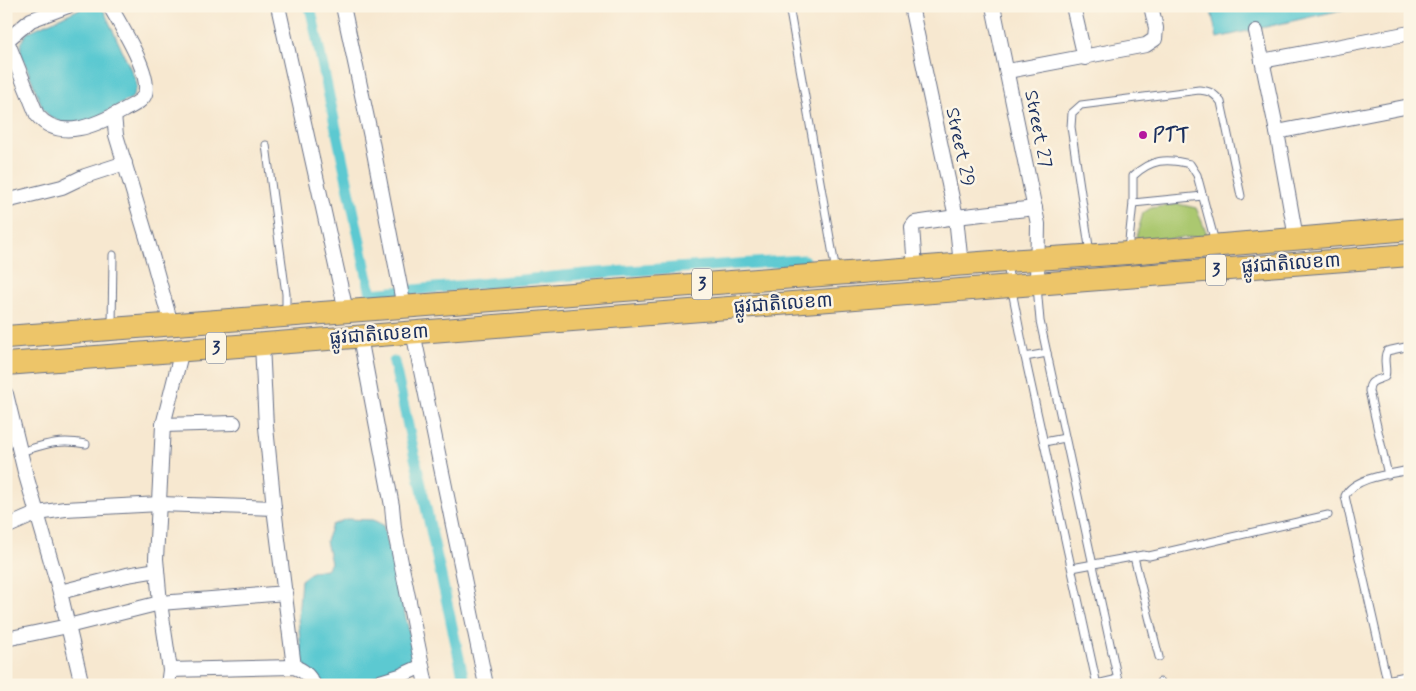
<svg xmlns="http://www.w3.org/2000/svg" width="1416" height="691" font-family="Mynerve,'Noto Sans Khmer',sans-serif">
<rect width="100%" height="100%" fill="#fcf5e5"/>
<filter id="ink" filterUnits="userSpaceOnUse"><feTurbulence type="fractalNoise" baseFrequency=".02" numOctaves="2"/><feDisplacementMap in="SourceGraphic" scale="10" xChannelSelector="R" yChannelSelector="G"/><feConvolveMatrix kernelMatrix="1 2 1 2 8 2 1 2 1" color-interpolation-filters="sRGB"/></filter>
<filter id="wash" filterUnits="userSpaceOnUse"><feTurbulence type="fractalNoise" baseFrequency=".0096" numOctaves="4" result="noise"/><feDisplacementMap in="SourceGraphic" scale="20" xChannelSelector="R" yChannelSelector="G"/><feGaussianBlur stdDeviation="1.12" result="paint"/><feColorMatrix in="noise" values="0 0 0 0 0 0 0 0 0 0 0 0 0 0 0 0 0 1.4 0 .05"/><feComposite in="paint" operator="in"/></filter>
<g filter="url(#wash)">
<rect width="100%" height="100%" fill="#f7e8d0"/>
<polygon fill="#abc86f" stroke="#637c66" points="1178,204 1196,208 1208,236 1140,241 1136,238 1143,213 1151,208"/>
<g fill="#5cc9d1" stroke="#3c7c98">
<polygon points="1210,6 1359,6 1217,38"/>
<path d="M84,7L96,6L104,11L136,81L137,87L132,98L86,123L67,125L50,117L43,109L21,53C20,44 22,39 28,32Z"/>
<polygon points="346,519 373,520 383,525 416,659 405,667 352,685 317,685 304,666 302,661 298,618 301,580 313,571 326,569 331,563 326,541 332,525"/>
</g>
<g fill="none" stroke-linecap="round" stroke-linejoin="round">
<g stroke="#5cc9d1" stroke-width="11">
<polyline points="310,6 371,294 596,273 804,260"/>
<polyline points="394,362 465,685"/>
</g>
</g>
</g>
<g filter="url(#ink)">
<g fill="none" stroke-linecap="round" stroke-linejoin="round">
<g stroke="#687086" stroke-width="9">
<g id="service">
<polyline points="789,6 836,272"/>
<polyline points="266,145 286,294 286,313"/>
<polyline points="1133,203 1203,196"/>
<path d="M1128,250L1133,203V176C1151,159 1166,158 1190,164L1197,175L1215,242"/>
<path d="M1090,253L1071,127L1072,113L1081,105L1199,90C1210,91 1214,93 1221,102L1241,196"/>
<polyline points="1007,265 1025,357 1097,685"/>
<polyline points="1037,286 1040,321 1119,685"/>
<polyline points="112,326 113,255"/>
<polyline points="1025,357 1047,353"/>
<polyline points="1044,442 1065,438"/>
<path d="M20,452C47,444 58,439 86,444"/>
<path d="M1388,475L1369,391C1369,380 1376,381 1385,377C1388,368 1382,360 1387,351L1410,346"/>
<polyline points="1134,557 1159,657"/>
<polyline points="1072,568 1143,555 1149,556 1328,515"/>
<polyline points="1387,680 1410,675"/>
<polyline points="1160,682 1161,685"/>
<polyline points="1097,684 1118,679"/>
<path d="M1388,685L1345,496C1354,477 1391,474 1410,470"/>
</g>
</g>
<g stroke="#687086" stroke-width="16">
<g id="minor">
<polyline points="278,6 346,311"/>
<polyline points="343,6 371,137 404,307"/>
<polyline points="911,6 956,217 1035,208"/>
<polyline points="993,6 1038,224 1037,283"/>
<polyline points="1073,6 1085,58"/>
<polyline points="1256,31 1277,132 1296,238"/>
<polyline points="6,41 31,20 68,6"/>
<path d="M7,41L37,115C60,143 98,124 124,110C131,106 142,102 145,94C152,74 120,25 110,6"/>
<polyline points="1262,61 1410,33"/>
<polyline points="1008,71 1146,45 1155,39 1156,28 1151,6"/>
<polyline points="114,115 116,135 147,238 171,324"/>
<polyline points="1277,132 1410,106"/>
<polyline points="6,201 62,187 85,176 125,163"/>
<polyline points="915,268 912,227 915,223 956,217 961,265"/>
<polyline points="413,332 486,685"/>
<polyline points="360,337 392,506 394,528 426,685"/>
<polyline points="262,344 266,427 274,508 294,667"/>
<polyline points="6,394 25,472 60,592 82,685"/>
<polyline points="163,425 234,423"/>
<polyline points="6,527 38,513 65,509 160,504 274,508"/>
<polyline points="60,592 127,575 157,570"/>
<polyline points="6,639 68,626 160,603 286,593"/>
<path d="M170,670L294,667C304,670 309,676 314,685"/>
<polyline points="168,685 170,670 160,603 156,559 163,425 182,350"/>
<polyline points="370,685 400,676 422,666"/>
</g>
</g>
<g stroke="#687086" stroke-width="24">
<g id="trunk">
<polyline points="6,337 1006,261 1128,253 1410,229"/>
<polyline points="6,364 1410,255"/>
</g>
</g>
<use href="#service" stroke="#fff" stroke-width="7"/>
<use href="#minor" stroke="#fff" stroke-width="14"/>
<use href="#trunk" stroke="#edc569" stroke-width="22"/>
</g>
</g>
<circle fill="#b5179e" stroke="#fcf5e5" stroke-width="2" cx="1143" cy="135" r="5"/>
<g text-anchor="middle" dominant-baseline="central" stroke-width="5" stroke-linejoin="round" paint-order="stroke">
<g fill="#fcf5e5" stroke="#5e6a86" stroke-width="1">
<rect x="1206" y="254.5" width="20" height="31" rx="4"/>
<rect x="692" y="268.5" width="20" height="31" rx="4"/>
<rect x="206" y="332.5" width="20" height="31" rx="4"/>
</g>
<g font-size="18" font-weight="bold" fill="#1b2f5e">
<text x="1216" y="270">3</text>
<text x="702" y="284">3</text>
<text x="216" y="348">3</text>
</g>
<g font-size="19" fill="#1b2f5e" stroke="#fcf5e5">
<text transform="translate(1038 129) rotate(79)">Street 27</text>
<text transform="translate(960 147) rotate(78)">Street 29</text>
<text transform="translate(1291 264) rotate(-4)">ផ្លូវជាតិលេខ៣</text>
<text transform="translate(783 304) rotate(-4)">ផ្លូវជាតិលេខ៣</text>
<text transform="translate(379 335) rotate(-4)">ផ្លូវជាតិលេខ៣</text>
</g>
<g font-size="19" font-weight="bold" fill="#1b2f5e" stroke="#fcf5e5" text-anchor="start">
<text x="1153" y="135">PTT</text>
</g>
</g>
<rect width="1416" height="691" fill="none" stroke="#fcf5e5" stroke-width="25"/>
</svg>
